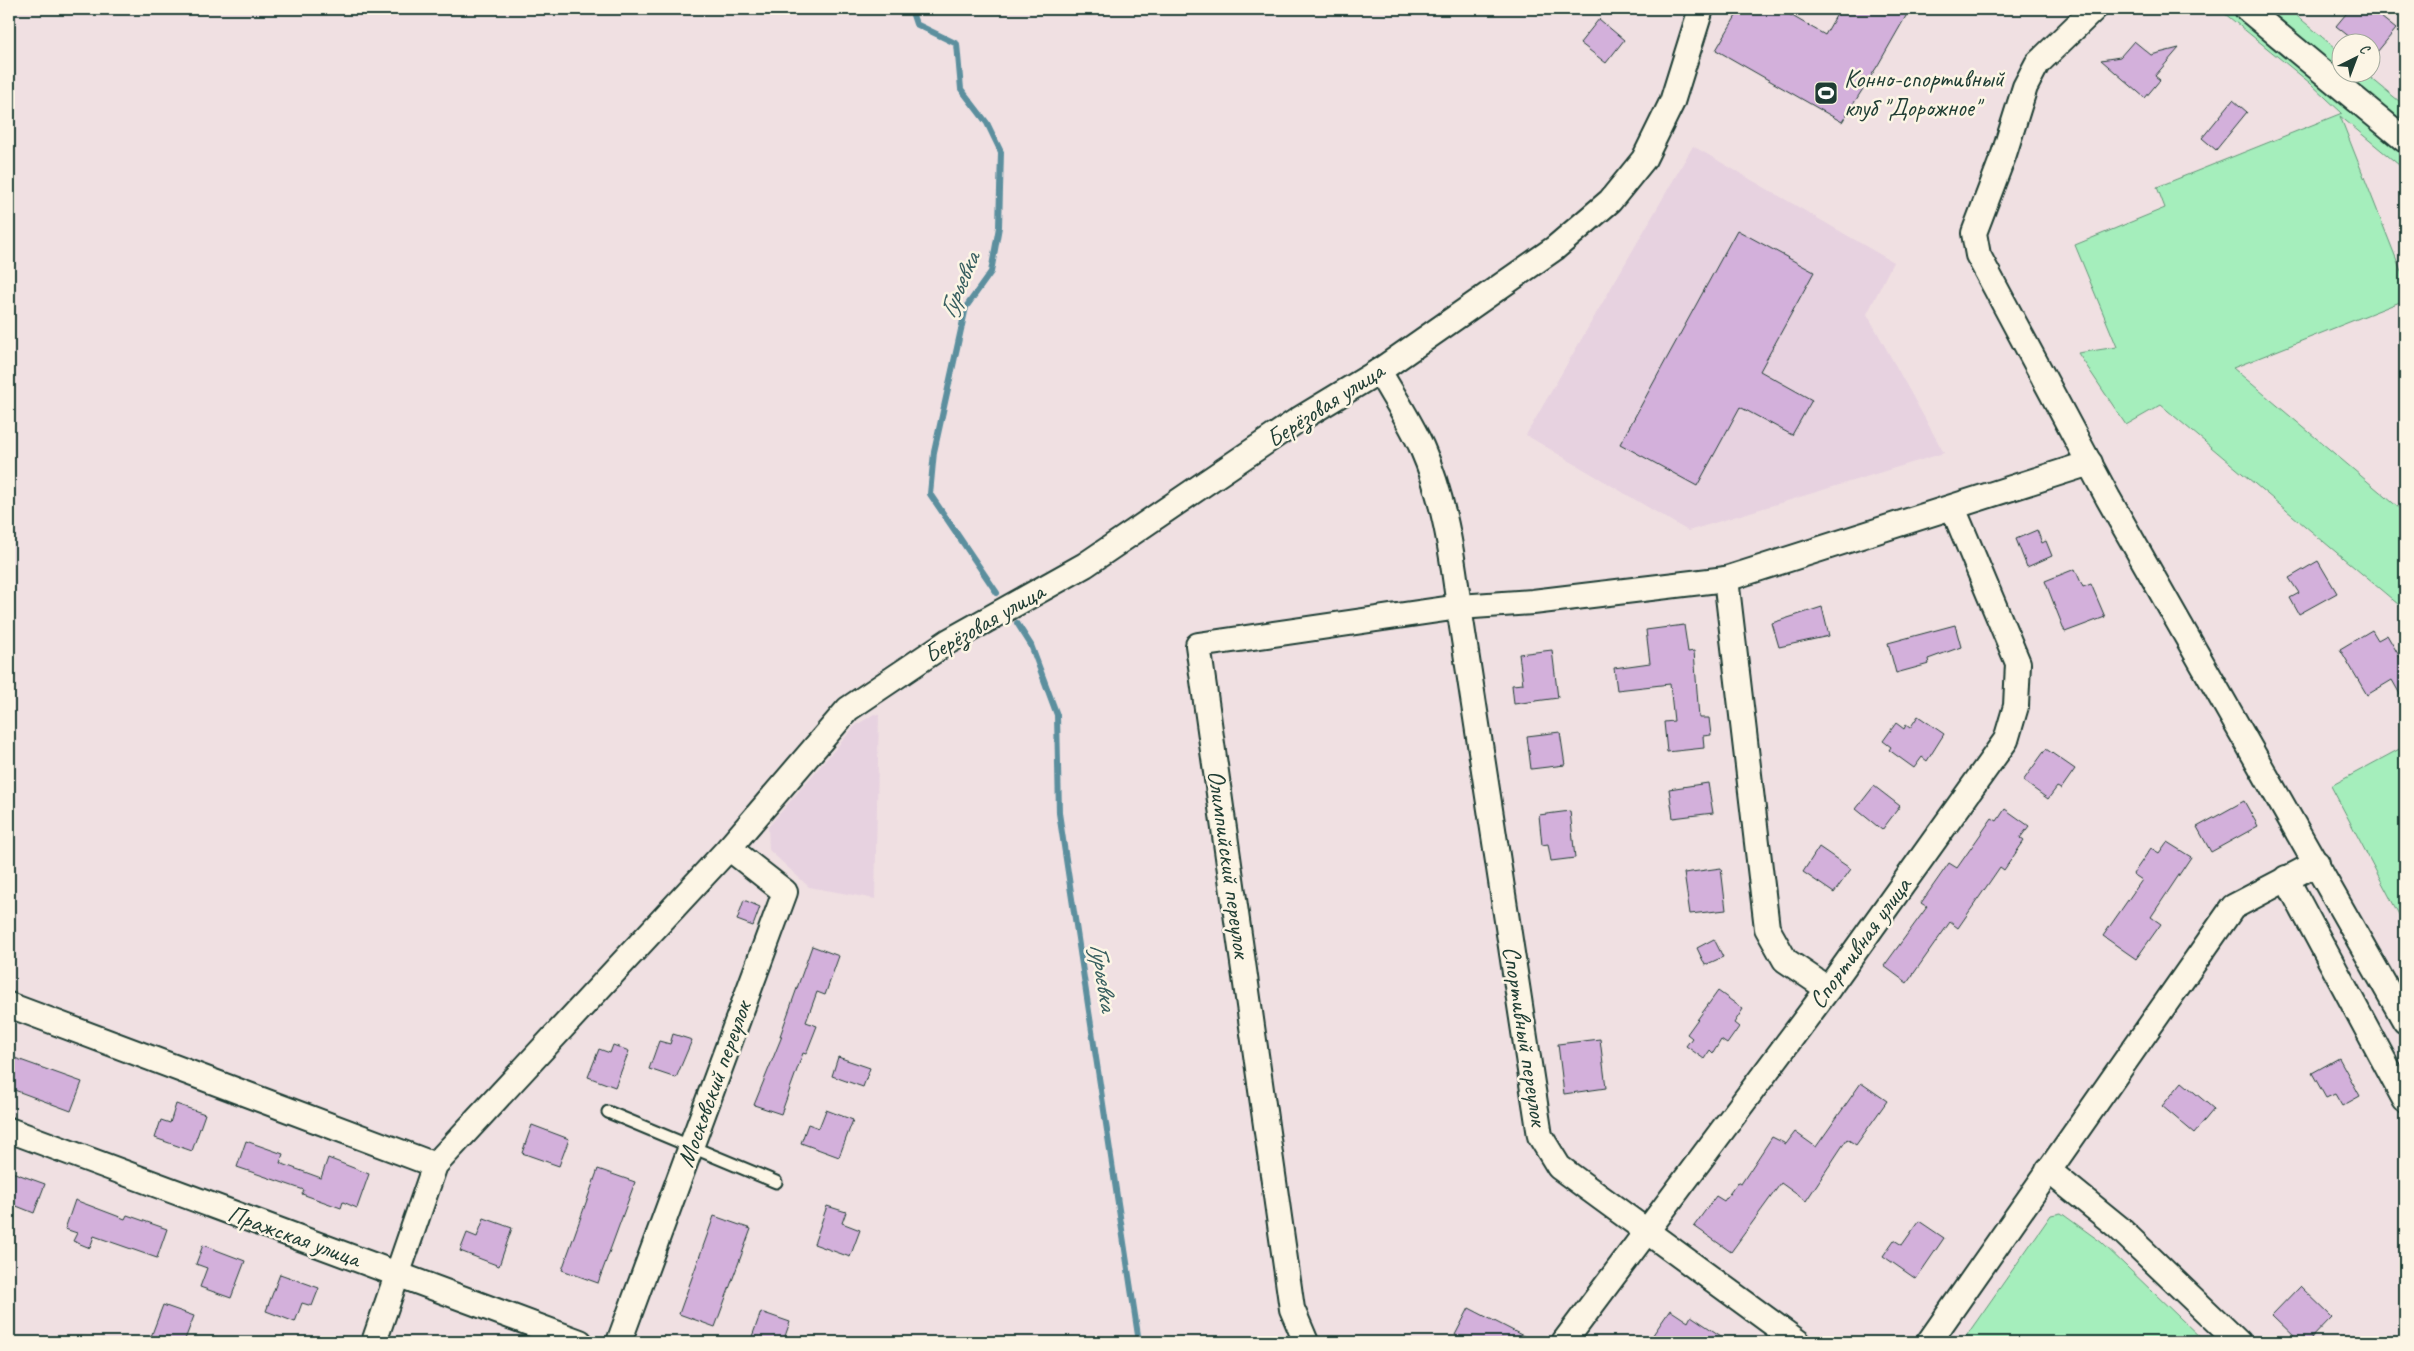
<svg xmlns="http://www.w3.org/2000/svg" width="2414" height="1351" font-family="Caveat,sans-serif">
<rect width="100%" height="100%" fill="#f0e0e2"/>
<filter id="ink" filterUnits="userSpaceOnUse"><feTurbulence type="fractalNoise" baseFrequency=".02" numOctaves="2"/><feDisplacementMap in="SourceGraphic" scale="10" xChannelSelector="R" yChannelSelector="G"/><feConvolveMatrix kernelMatrix="1 2 1 2 8 2 1 2 1" color-interpolation-filters="sRGB"/></filter>
<g filter="url(#ink)">
<g fill="#e7d2e0">
<polygon points="1693,146 1893,262 1867,314 1944,453 1688,531 1526,435"/>
<polygon points="874,714 879,715 875,899 809,887 769,850 768,827 855,726"/>
</g>
<g fill="#a5eebc" stroke="#629678">
<polygon points="2219,9 2289,9 2341,53 2342,72 2365,73 2405,106 2405,170 2340,116 2405,281 2405,300 2233,368 2405,513 2405,610 2161,405 2126,425 2078,353 2117,347 2075,245 2165,208 2157,187 2342,113 2310,83"/>
<polygon points="2405,746 2405,926 2331,786"/>
<polygon points="2061,1213 2101,1242 2205,1342 1962,1342 2051,1215"/>
</g>
<g fill="none" stroke-linecap="round" stroke-linejoin="round">
<g stroke="#5b8f9e" stroke-width="6">
<polyline points="911,9 916,24 957,44 961,89 987,123 1001,152 999,227 991,272 966,307 934,452 930,494 997,593"/>
<polyline points="1017,623 1031,645 1057,715 1059,813 1139,1342"/>
</g>
</g>
<g fill="#d3b0db" stroke="#1f3d34">
<polygon points="1740,9 1780,9 1825,35 1840,9 1910,9 1878,65 1842,122 1716,50"/>
<polygon points="2350,9 2371,9 2396,29 2373,57 2372,42 2356,42 2336,26"/>
<polygon points="1599,19 1624,40 1606,63 1580,43"/>
<polygon points="2134,41 2151,55 2179,48 2155,76 2160,80 2145,98 2101,60 2120,57"/>
<polygon points="2233,100 2247,112 2216,150 2202,138"/>
<polygon points="1737,230 1814,272 1760,371 1812,400 1792,435 1740,407 1697,486 1620,444"/>
<polygon points="2037,530 2042,543 2046,541 2052,556 2027,567 2016,539"/>
<polygon points="2318,561 2337,593 2299,614 2290,598 2299,593 2289,578"/>
<polygon points="2075,569 2083,587 2091,584 2105,617 2065,632 2045,581"/>
<polygon points="1822,607 1829,636 1779,647 1772,623"/>
<polygon points="1684,625 1688,652 1694,651 1699,718 1709,718 1711,735 1703,736 1704,748 1667,752 1664,722 1674,721 1670,684 1617,690 1614,668 1650,663 1646,630"/>
<polygon points="1955,625 1961,647 1928,659 1929,664 1896,673 1888,643"/>
<polygon points="2372,630 2378,640 2387,635 2405,666 2405,703 2392,680 2367,695 2340,649"/>
<polygon points="1552,650 1558,698 1514,704 1512,685 1523,684 1519,654"/>
<polygon points="1918,716 1944,734 1927,761 1922,757 1914,768 1889,750 1891,747 1883,741 1896,723 1904,729 1906,725 1910,728"/>
<polygon points="1560,732 1565,765 1531,769 1527,736"/>
<polygon points="2046,749 2075,769 2061,789 2057,787 2048,799 2023,781"/>
<polygon points="1708,783 1713,813 1673,818 1669,789"/>
<polygon points="1874,786 1900,806 1882,830 1856,809"/>
<polygon points="2244,801 2258,826 2211,852 2197,827"/>
<polygon points="2005,809 2029,826 2020,838 2024,841 2004,870 2000,867 1958,928 1950,922 1907,983 1884,966 1927,907 1921,903 1949,863 1957,868 1992,818 1997,821"/>
<polygon points="1570,811 1575,858 1551,861 1548,844 1542,845 1539,815"/>
<polygon points="2167,842 2191,857 2151,917 2161,924 2136,959 2103,936 2142,880 2133,874 2151,848 2159,853"/>
<polygon points="1819,847 1851,869 1834,893 1803,872"/>
<polygon points="1721,868 1726,910 1690,914 1684,873"/>
<polygon points="744,900 760,907 753,926 737,920"/>
<polygon points="1714,939 1723,957 1705,965 1697,948"/>
<polygon points="812,946 839,956 825,995 817,992 806,1022 817,1026 806,1054 803,1053 781,1114 754,1105 782,1036 780,1036"/>
<polygon points="1718,991 1743,1009 1734,1023 1739,1027 1727,1044 1721,1040 1713,1053 1710,1050 1704,1059 1686,1046 1692,1038 1687,1034"/>
<polygon points="673,1034 692,1040 676,1078 649,1069 659,1041 670,1044"/>
<polygon points="1600,1039 1606,1088 1564,1094 1558,1044"/>
<polygon points="613,1045 629,1051 615,1087 588,1077 599,1049 610,1053"/>
<polygon points="9,1056 82,1082 71,1111 9,1088"/>
<polygon points="838,1057 870,1068 863,1087 832,1076"/>
<polygon points="2339,1058 2360,1096 2342,1106 2335,1094 2326,1098 2312,1073"/>
<polygon points="2182,1082 2214,1109 2194,1133 2162,1106"/>
<polygon points="1861,1083 1887,1101 1856,1145 1847,1139 1806,1201 1781,1183 1731,1252 1694,1226 1716,1196 1724,1201 1738,1182 1741,1184 1772,1137 1786,1144 1795,1132 1816,1147"/>
<polygon points="176,1104 205,1114 192,1151 155,1138 161,1120 170,1123"/>
<polygon points="826,1110 853,1120 839,1157 801,1143 808,1124 819,1128"/>
<polygon points="532,1125 569,1139 559,1166 522,1153"/>
<polygon points="246,1141 283,1154 280,1163 321,1178 328,1158 369,1174 357,1208 343,1202 341,1208 302,1194 304,1190 237,1167"/>
<polygon points="598,1169 635,1182 598,1283 562,1270"/>
<polygon points="9,1171 45,1184 34,1213 9,1203"/>
<polygon points="75,1200 125,1219 127,1215 167,1229 157,1258 94,1236 90,1248 73,1241 77,1233 65,1229"/>
<polygon points="827,1206 846,1212 842,1223 860,1230 850,1257 814,1244"/>
<polygon points="714,1216 751,1229 715,1327 679,1314"/>
<polygon points="484,1218 512,1228 499,1266 460,1251 467,1233 477,1237"/>
<polygon points="1919,1221 1944,1238 1916,1279 1883,1256 1894,1240 1902,1245"/>
<polygon points="203,1245 245,1261 231,1298 200,1287 207,1268 196,1264"/>
<polygon points="280,1274 319,1288 312,1306 302,1303 295,1322 266,1311"/>
<polygon points="2300,1286 2332,1317 2308,1342 2300,1342 2272,1315"/>
<polygon points="163,1305 194,1316 184,1342 149,1342"/>
<polygon points="1469,1308 1535,1342 1468,1342 1455,1335"/>
<polygon points="1670,1310 1688,1322 1691,1316 1730,1342 1648,1342"/>
<polygon points="761,1312 790,1322 783,1342 750,1342"/>
</g>
<g fill="none" stroke-linecap="round" stroke-linejoin="round">
<g stroke="#1f3d34" stroke-width="15">
<polyline id="service" points="608,1112 776,1182"/>
</g>
<g stroke="#1f3d34" stroke-width="28">
<g id="minor">
<polyline points="2094,9 2037,64 2025,87 2004,154 1974,233 1978,255 2108,498 2405,1021"/>
<polyline points="2247,9 2405,140"/>
<path d="M1379,371C1393,396 1410,421 1422,448C1444,498 1452,552 1459,607L1533,602L1726,579L2090,463"/>
<polyline points="1726,579 1767,928 1785,960 1828,989"/>
<polyline points="2286,878 2405,1100"/>
<polyline points="9,1005 435,1165"/>
<polyline points="9,1130 580,1342"/>
<polyline points="2048,1170 2118,1227 2238,1342"/>
<polyline points="374,1342 435,1165 729,848 848,709 949,641 1085,565 1298,420 1379,371 1555,248 1610,201 1644,159 1672,102 1701,9"/>
<polyline points="619,1342 785,892 729,848"/>
<polyline points="1306,1342 1292,1309 1198,645 1459,607 1540,1136 1559,1167 1798,1342"/>
<polyline points="1564,1342 1828,989 2006,740 2016,706 2018,663 1953,508"/>
<polyline points="1929,1342 2233,907 2317,863"/>
</g>
</g>
<use href="#service" stroke="#fcf5e5" stroke-width="11"/>
<use href="#minor" stroke="#fcf5e5" stroke-width="24"/>
</g>
</g>
<defs>
<g id="stadium-square" transform="scale(1.25)"><rect x="-9" y="-9" width="18" height="18" rx="4" fill="#1f3d34" stroke="#fcf5e5"/><path d="M0-5a6.5 5 0 1 0 0 10a6.5 5 0 1 0 0-10ZM-3.5-1.8h7v3.6h-7Z" fill="#fff"/></g>
</defs>
<g fill-rule="evenodd">
<use href="#stadium-square" x="1826" y="93"/>
</g>
<g text-anchor="middle" dominant-baseline="central" stroke-width="5" stroke-linejoin="round" paint-order="stroke">
<g font-size="25" fill="#1f3d34" stroke="#fcf5e5" text-anchor="start">
<text x="1844" y="79">Конно-спортивный<tspan x="1844" dy="29">клуб "Дорожное"</tspan></text>
</g>
<g font-size="25" fill="#1f3d34" stroke="#fcf5e5">
<text transform="translate(1325 405) rotate(-33)">Берёзовая улица</text>
<text transform="translate(984 623) rotate(-30)">Берёзовая улица</text>
<text transform="translate(1229 864) rotate(82)">Олимпийский переулок</text>
<text transform="translate(1860 943) rotate(-54)">Спортивная улица</text>
<text transform="translate(1525 1036) rotate(81)">Спортивный переулок</text>
<text transform="translate(714 1084) rotate(-70)">Московский переулок</text>
<text transform="translate(294 1236) rotate(20)">Пражская улица</text>
</g>
<g font-size="26" font-style="italic" fill="#385f60" stroke="#fcf5e5">
<text transform="translate(959 285) rotate(-67)">Гурьевка</text>
<text transform="translate(1104 977) rotate(81)">Гурьевка</text>
</g>
</g>
<rect width="2414" height="1351" fill="none" stroke="#fcf5e5" stroke-width="30"/>
<rect x="15" y="15" width="2384" height="1321" fill="none" stroke="#1f3d34" stroke-width="2" filter="url(#ink)"/>
<g transform="translate(2356 58) rotate(42)"><circle r="24" fill="#fcf5e5" stroke="#a4ab9e"/>
<path d="M0-4L9 19L0 12L-9 19Z" fill="#1f3d34"/>
<text y="-8" font-size="14" font-weight="bold" text-anchor="middle" fill="#1f3d34">С</text>
</g>
</svg>
